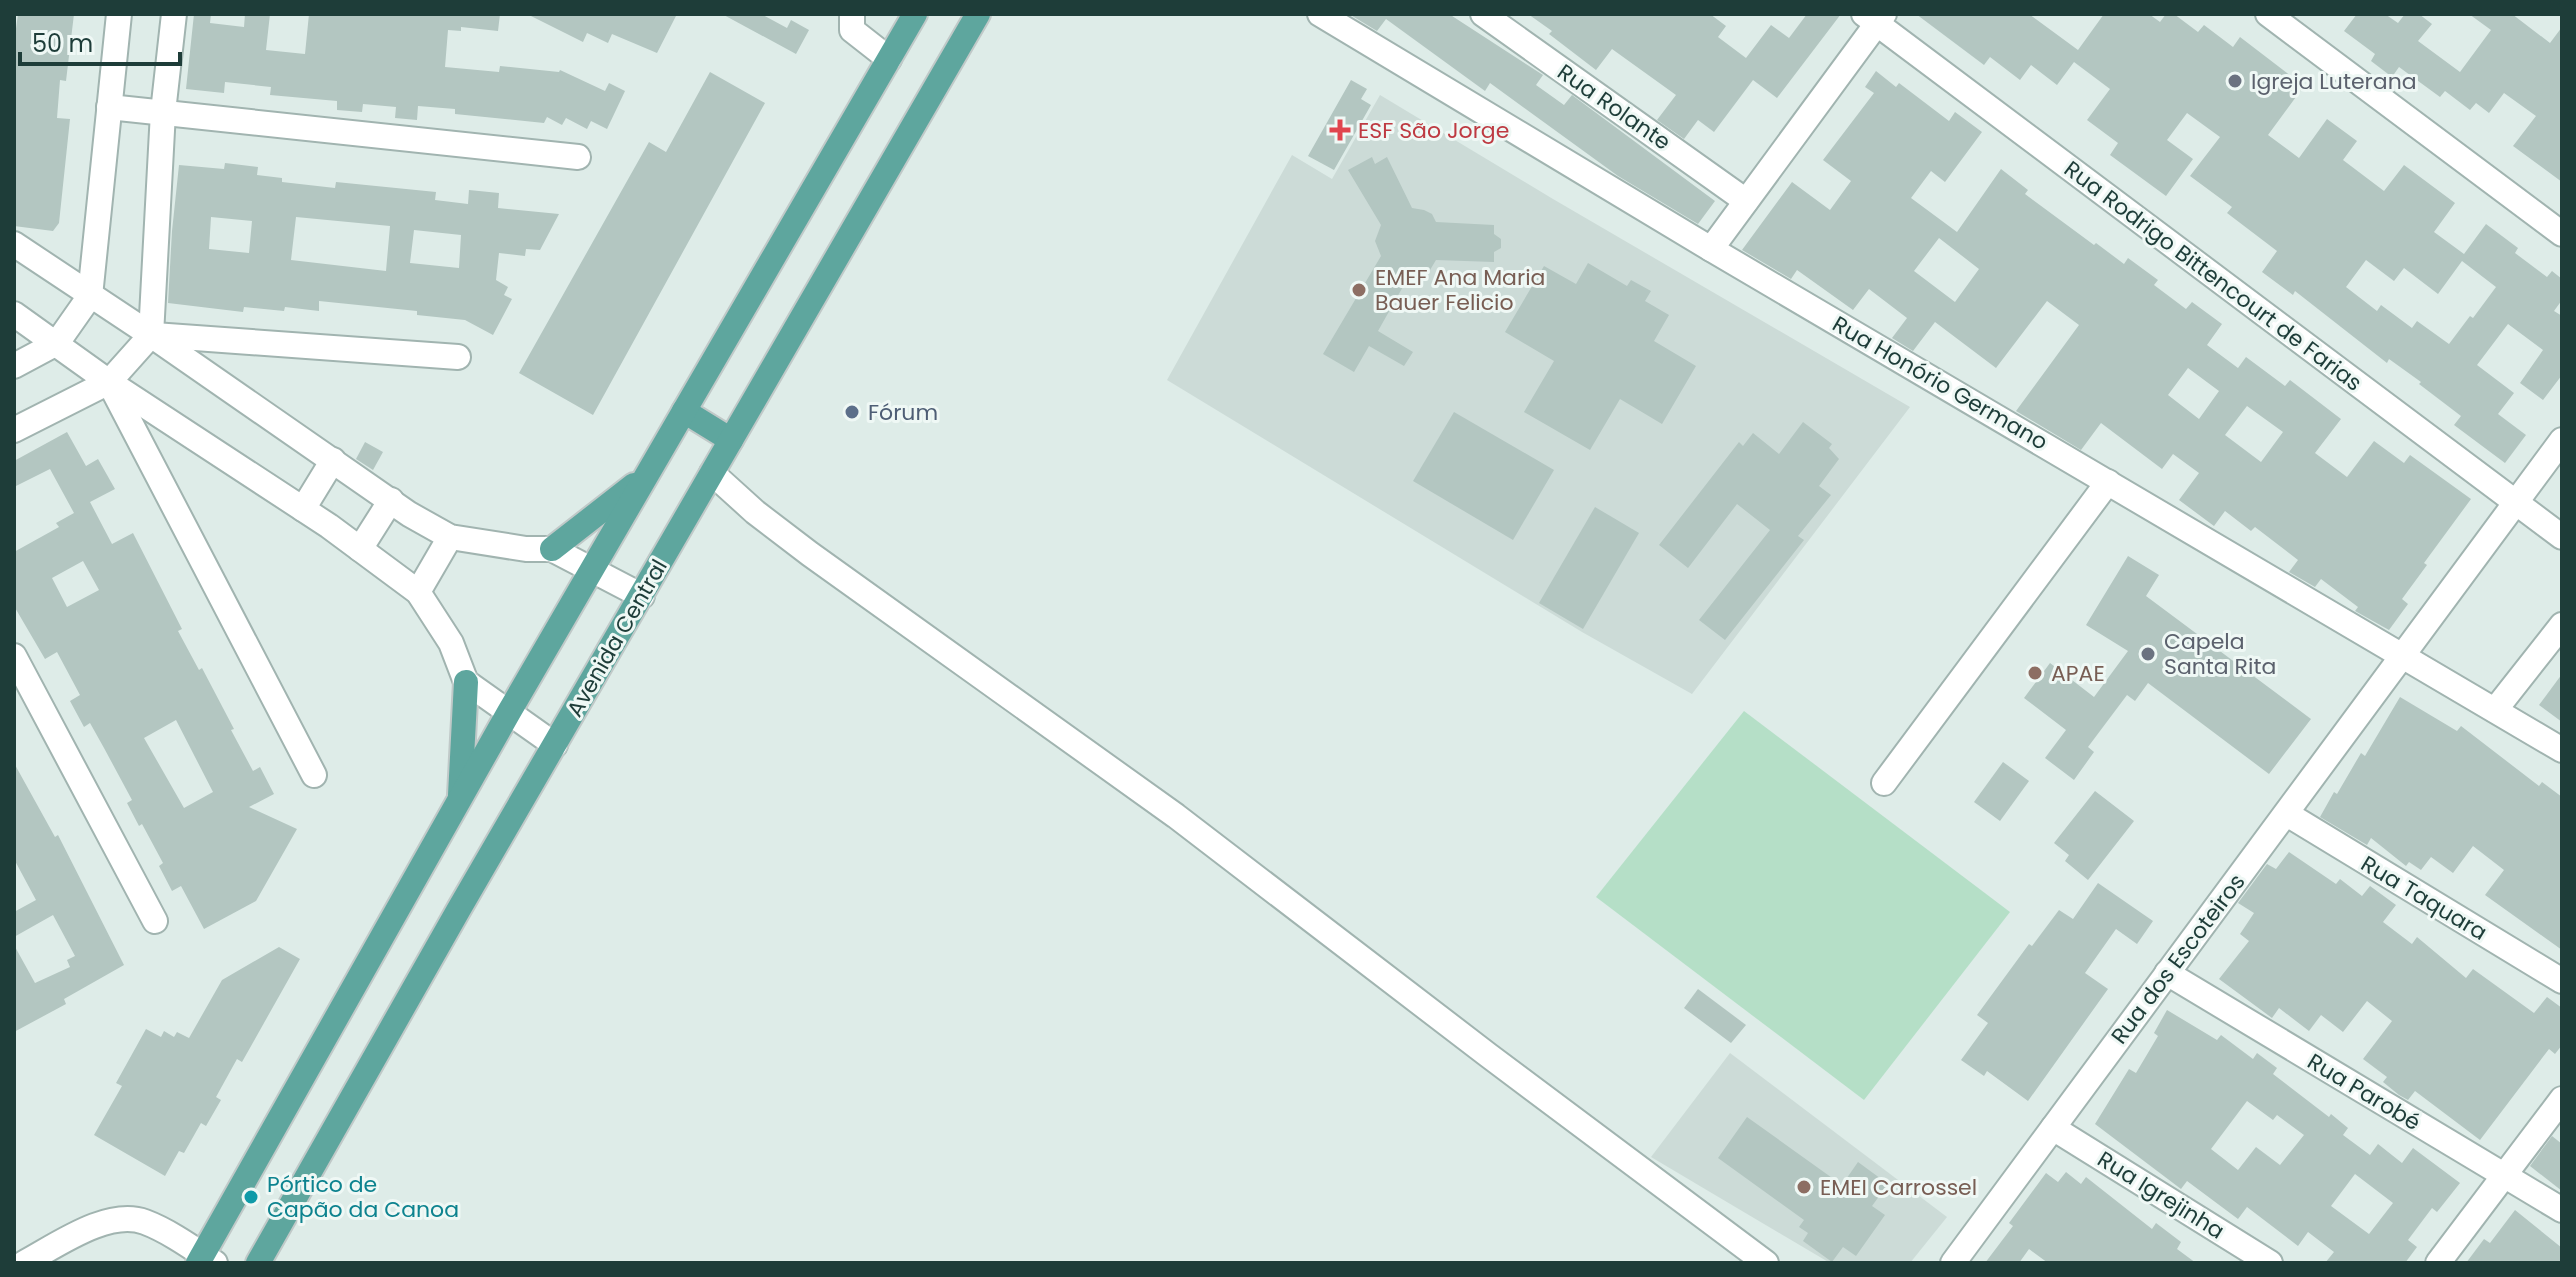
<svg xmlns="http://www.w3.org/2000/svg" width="2576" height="1277" font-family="Poppins,sans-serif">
<rect width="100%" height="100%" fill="#deece8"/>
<g fill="#ccdbd7">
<polygon points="1380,95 1553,199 1910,407 1692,694 1582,632 1167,380 1292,155 1332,179"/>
<polygon points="1730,1053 1947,1217 1910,1263 1830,1263 1651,1157"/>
</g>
<polygon fill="#b5dfc7" points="1744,711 2010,912 1864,1100 1596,897"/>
<g fill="#b3c6c1" fill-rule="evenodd">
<polygon points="18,14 74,14 66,81 60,80 57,118 70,119 59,223 53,231 14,226 14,43"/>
<polygon points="194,14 211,14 210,23 244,27 245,14 270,14 266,50 305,54 309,14 500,14 498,31 461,27 461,31 448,30 445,67 499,72 500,66 559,72 560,70 605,91 609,83 625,91 607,129 591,121 587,129 566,118 562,125 547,117 544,123 455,114 455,109 418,106 417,120 395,118 396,107 363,104 362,112 337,110 337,101 270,95 271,87 225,82 224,93 186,89"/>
<polygon points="527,14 677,14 657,53 612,34 608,43 587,33 583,42"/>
<polygon points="722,14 761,14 787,28 791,20 809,30 796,54"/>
<polygon points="1349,14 1449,14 1543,75 1536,85 1564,105 1572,95 1715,201 1698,224 1618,176 1490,83 1485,91 1386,19 1377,31"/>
<polygon points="1528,14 1710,14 1726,26 1718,37 1746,58 1771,25 1789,38 1807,14 1841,14 1777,98 1753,80 1714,132 1698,120 1684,139 1657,120 1676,95 1612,49 1596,70 1549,34 1552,31"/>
<path d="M1916,14H2029L2078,50L2104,14H2149L2160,22L2166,14H2174L2198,32L2204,25L2233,47L2240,37L2304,86L2268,135L2299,158L2327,119L2357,141L2343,160L2384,191L2404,165L2455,203L2434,232L2464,254L2486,224L2518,248L2515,253L2547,277L2552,271L2562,279V300L2554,311L2562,316V375L2543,400L2520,383L2543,350L2508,324L2477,365L2514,393L2498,414L2526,435L2505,463L2454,425L2461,416L2419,384L2421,382L2389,359L2387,363L2295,291L2293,295L2262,272L2277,251L2227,213L2232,207L2190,176L2220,137L2187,113L2167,140L2193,159L2166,196L2110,155L2118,143L2087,120L2110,89L2074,62L2057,85L2031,65L2020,80L1990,57L1984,65ZM2366,260L2394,281L2404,268L2438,294L2462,261L2496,287L2473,318L2470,316L2449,344L2417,321L2412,328L2381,305L2377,311L2346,287Z"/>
<polygon points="2357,14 2385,14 2398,23 2405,14 2419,14 2432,24 2418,41 2460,72 2491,30 2469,14 2512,14 2550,43 2562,27 2562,182 2513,146 2536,116 2504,93 2489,113 2476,103 2470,110 2445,91 2440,97 2399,67 2392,77 2371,61 2375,54 2344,31"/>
<path d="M1876,71L1896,87L1899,83L1949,121L1955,112L1982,132L1945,182L1931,171L1911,198L1957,232L2001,169L2028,190L2025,194L2094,245L2096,243L2124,264L2128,258L2158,280L2154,285L2186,309L2192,302L2222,324L2207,345L2238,368L2246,357L2285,386L2290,380L2341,419L2315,453L2347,477L2374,441L2404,463L2410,455L2471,499L2424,563L2427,565L2402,599L2408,604L2389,630L2355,611L2358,607L2321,579L2315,587L2289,572L2298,560L2255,527L2251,531L2225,511L2214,526L2179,500L2199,473L2173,454L2162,469L2101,423L2081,450L2016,411L2079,325L2047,301L1996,368L1935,322L1913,351L1892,338L1907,318L1869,289L1853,310L1797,270L1791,279L1742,250L1792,182L1830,210L1851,181L1823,160L1874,93L1865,87ZM1939,238L1979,269L1955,302L1914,271ZM2188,368L2219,391L2199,419L2168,395ZM2247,406L2283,432L2261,462L2225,435Z"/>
<polygon points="710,72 765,103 593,415 519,373 649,142 666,152"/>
<polygon points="1351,80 1367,89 1361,99 1371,105 1334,170 1308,156"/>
<polygon points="1372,157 1375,164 1387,157 1412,208 1424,210 1432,214 1436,222 1494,225 1494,234 1501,239 1501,248 1494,252 1494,262 1436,260 1430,270 1421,275 1409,276 1378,331 1413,352 1404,366 1369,346 1354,372 1323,354 1381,256 1375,241 1381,225 1348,170"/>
<path d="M225,163L258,167L257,175L282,178V182L335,188L336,182L436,192L435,200L468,204L469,190L499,193L498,208L559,214L540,250L526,249L525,256L499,253L496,280L508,287L504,295L512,299L493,335L465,320L417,315V311L319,301V311L285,307L284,311L244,307L243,312L168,303L172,231L179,165L224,169ZM211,217L252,221L249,253L209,249ZM296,217L390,226L386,271L291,260ZM414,230L461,235L459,268L410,263Z"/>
<polygon points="1588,263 1627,286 1631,280 1651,291 1645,301 1669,315 1654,341 1696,366 1662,424 1620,399 1590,450 1524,412 1554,361 1505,332 1544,266 1576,284"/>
<polygon points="1454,412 1554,470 1513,540 1413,481"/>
<polygon points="1803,422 1832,444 1829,448 1839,459 1819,486 1831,495 1798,536 1804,540 1725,640 1699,620 1770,530 1737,504 1688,568 1659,545 1739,442 1743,446 1753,433 1779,454"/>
<path d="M67,432L86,466L98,459L115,489L90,502L112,544L133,533L182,629L178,631L199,670L202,668L234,729L231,730L253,771L260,767L274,794L249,807L297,829L256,901L204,929L181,886L172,891L159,866L163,863L142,824L139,826L127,803L132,800L104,748L90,723L84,727L70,701L80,695L57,652L45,659L14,606V552L59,527L56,523L74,513L50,469L14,487V461ZM83,561L99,590L67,607L52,578ZM176,720L213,792L184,808L144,738Z"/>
<polygon points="365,442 383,452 373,470 356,459"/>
<polygon points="1595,507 1639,533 1583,629 1539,603"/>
<polygon points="2128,556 2159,575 2146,596 2311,719 2269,774 2148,683 2135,701 2127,695 2088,747 2094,752 2074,780 2045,758 2066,730 2024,698 2050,663 2094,697 2128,651 2086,625"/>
<polygon points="2562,674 2562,722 2539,705"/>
<polygon points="2400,697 2457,731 2461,726 2539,786 2542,782 2562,797 2562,950 2485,895 2504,870 2473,846 2453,873 2431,857 2421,870 2409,862 2406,866 2371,838 2367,845 2320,817 2334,792 2337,794 2361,753 2365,756"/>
<polygon points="2003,762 2029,781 2000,821 1974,802"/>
<polygon points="14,763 55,837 58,835 124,965 64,999 66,1004 14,1032 14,945 35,983 70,967 67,960 75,956 53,915 14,937 14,912 36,900 14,859"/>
<polygon points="2095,791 2134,821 2088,880 2065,861 2069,855 2054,843"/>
<polygon points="2289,852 2336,884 2340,879 2362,896 2370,886 2396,905 2383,922 2412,944 2417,937 2466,978 2473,969 2534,1013 2547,997 2562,1008 2562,1045 2555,1054 2549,1049 2480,1140 2415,1091 2408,1100 2399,1095 2383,1082 2387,1077 2363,1059 2392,1021 2367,1001 2343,1032 2321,1015 2309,1031 2279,1008 2272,1018 2219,979 2249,941 2240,934 2254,913 2238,903 2267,864 2276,869"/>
<polygon points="2098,883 2153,921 2137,944 2116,929 2085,973 2108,989 2028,1101 1987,1071 1984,1076 1961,1060 1988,1023 1977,1015 2029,944 2032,946 2059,910 2073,919"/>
<polygon points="279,947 300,959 242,1062 237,1059 216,1097 221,1100 206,1126 201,1123 184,1153 179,1151 165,1176 94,1135 122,1086 116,1083 146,1029 161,1037 164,1031 174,1037 177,1032 189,1038 222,980"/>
<polygon points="1698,989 1746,1025 1731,1043 1684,1008"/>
<path d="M2167,1010L2217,1040L2221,1035L2253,1059L2257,1053L2277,1068L2273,1074L2329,1117L2331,1114L2348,1128L2343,1135L2370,1155L2378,1144L2402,1163L2413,1148L2460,1183L2437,1212L2432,1208L2408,1240L2417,1247L2405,1263H2325L2334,1252L2308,1232L2298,1246L2247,1207L2238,1219L2187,1181L2181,1189L2095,1124L2129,1069L2136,1073L2158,1036L2154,1033ZM2247,1101L2273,1120L2277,1115L2304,1135L2280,1165L2256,1147L2238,1170L2211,1149ZM2355,1174L2393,1203L2369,1234L2331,1206Z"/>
<polygon points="1747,1117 1842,1185 1858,1162 1888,1184 1872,1206 1885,1215 1856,1256 1843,1247 1832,1262 1803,1241 1808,1233 1799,1227 1804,1220 1718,1158"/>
<polygon points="2552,1136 2562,1144 2562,1191 2530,1166"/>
<polygon points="2066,1172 2081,1184 2086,1177 2152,1229 2156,1223 2181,1242 2177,1249 2196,1263 2048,1263 2029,1249 2019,1263 1985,1263 2013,1226 2009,1223 2046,1173 2058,1182"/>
<polygon points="2515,1210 2562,1248 2562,1263 2466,1263 2484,1239 2490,1243"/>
</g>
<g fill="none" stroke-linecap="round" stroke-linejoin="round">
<g stroke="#a1b4b0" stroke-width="28">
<g id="minor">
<polyline points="852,14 852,30 889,59"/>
<polyline points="1320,14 1711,249 2562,750"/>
<polyline points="1483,14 1746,201"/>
<polyline points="1864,14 2562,537"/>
<polyline points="2268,14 2562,234"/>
<polyline points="109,107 578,157"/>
<polyline points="14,244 151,335 409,514 450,537 526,549 552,549 642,596"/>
<polyline points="1711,249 1884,14"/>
<polyline points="14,314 109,382 329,526 418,592 451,643 466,682 555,745"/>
<polyline points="154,335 458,357"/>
<polyline points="14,366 57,343 90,296 119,14"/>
<polyline points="110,384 314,775"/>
<polyline points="14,430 109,382 151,335 163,112 174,14"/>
<polyline points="712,473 755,512 810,554 1176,816 1488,1055 1766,1263"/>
<polyline points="303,509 333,460"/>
<polyline points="360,549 391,500"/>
<polyline points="418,592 450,537"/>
<polyline points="14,656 155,921"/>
<polyline points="2495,710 2562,625"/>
<polyline points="1884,783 2108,482"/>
<polyline points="2287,814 2562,981"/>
<polyline points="2167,973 2562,1210"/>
<polyline points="2053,1128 2270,1263"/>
<path d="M24,1263C56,1246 108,1208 145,1222C169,1231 194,1249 215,1263"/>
<polyline points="1953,1263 2562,440"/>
<polyline points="2438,1263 2562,1099"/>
</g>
</g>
<g stroke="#c0c9c8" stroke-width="28">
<g id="major">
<polyline points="684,411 731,440"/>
<polyline points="552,549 634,485"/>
<polyline points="460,795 466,682"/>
<polyline points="198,1263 509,712 915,14"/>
<polyline points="258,1263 459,909 978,14"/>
</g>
</g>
<use href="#minor" stroke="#fff" stroke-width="24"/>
<use href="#major" stroke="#5ea69e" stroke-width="24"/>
</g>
<g fill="#6b7280" stroke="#eff8f5" stroke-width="3">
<circle cx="2235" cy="81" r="8"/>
<circle cx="2148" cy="654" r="8"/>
</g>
<path fill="#e0444e" stroke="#eff8f5" stroke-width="3" d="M1336 118h8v8h8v8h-8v8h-8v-8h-8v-8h8z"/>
<g fill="#8d6e63" stroke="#eff8f5" stroke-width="3">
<circle cx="1359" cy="290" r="8"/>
<circle cx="2035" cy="673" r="8"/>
<circle cx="1804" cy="1187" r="8"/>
</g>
<circle fill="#5c6f8a" stroke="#eff8f5" stroke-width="3" cx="852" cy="412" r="8"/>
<circle fill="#0f9aa8" stroke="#eff8f5" stroke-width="3" cx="251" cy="1197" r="8"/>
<g text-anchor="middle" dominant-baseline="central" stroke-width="6" stroke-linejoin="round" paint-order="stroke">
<g font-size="22" fill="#5b616d" stroke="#eff8f5" text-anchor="start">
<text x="2251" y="81">Igreja Luterana</text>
<text x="2164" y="641">Capela<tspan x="2164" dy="25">Santa Rita</tspan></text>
</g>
<g font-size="22" fill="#1e3d39" stroke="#eff8f5">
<text transform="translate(1614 107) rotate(35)">Rua Rolante</text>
<text transform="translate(2213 276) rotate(37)">Rua Rodrigo Bittencourt de Farias</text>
<text transform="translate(1940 383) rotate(30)">Rua Honório Germano</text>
<text transform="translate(617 638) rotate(-60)">Avenida Central</text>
<text transform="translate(2424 898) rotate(31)">Rua Taquara</text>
<text transform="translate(2178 959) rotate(-53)">Rua dos Escoteiros</text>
<text transform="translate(2364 1092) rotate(31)">Rua Parobé</text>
<text transform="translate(2161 1195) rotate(32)">Rua Igrejinha</text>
</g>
<g font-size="22" fill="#be3a42" stroke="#eff8f5" text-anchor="start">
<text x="1358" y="130">ESF São Jorge</text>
</g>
<g font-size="22" fill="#785e54" stroke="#eff8f5" text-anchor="start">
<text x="1375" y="277">EMEF Ana Maria<tspan x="1375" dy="25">Bauer Felicio</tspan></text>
<text x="2051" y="673">APAE</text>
<text x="1820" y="1187">EMEI Carrossel</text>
</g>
<g font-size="22" fill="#4e5e75" stroke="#eff8f5" text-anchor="start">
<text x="868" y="412">Fórum</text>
</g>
<g font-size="22" fill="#0d838f" stroke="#eff8f5" text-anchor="start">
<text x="267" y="1184">Pórtico de<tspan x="267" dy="25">Capão da Canoa</tspan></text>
</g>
</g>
<rect width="2576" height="1277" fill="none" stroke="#1e3d39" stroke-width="32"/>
<path d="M20 52v12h160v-12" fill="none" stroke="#1e3d39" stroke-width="4"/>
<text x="32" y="52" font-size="24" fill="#1e3d39" stroke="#eff8f5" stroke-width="6" paint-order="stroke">50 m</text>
</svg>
